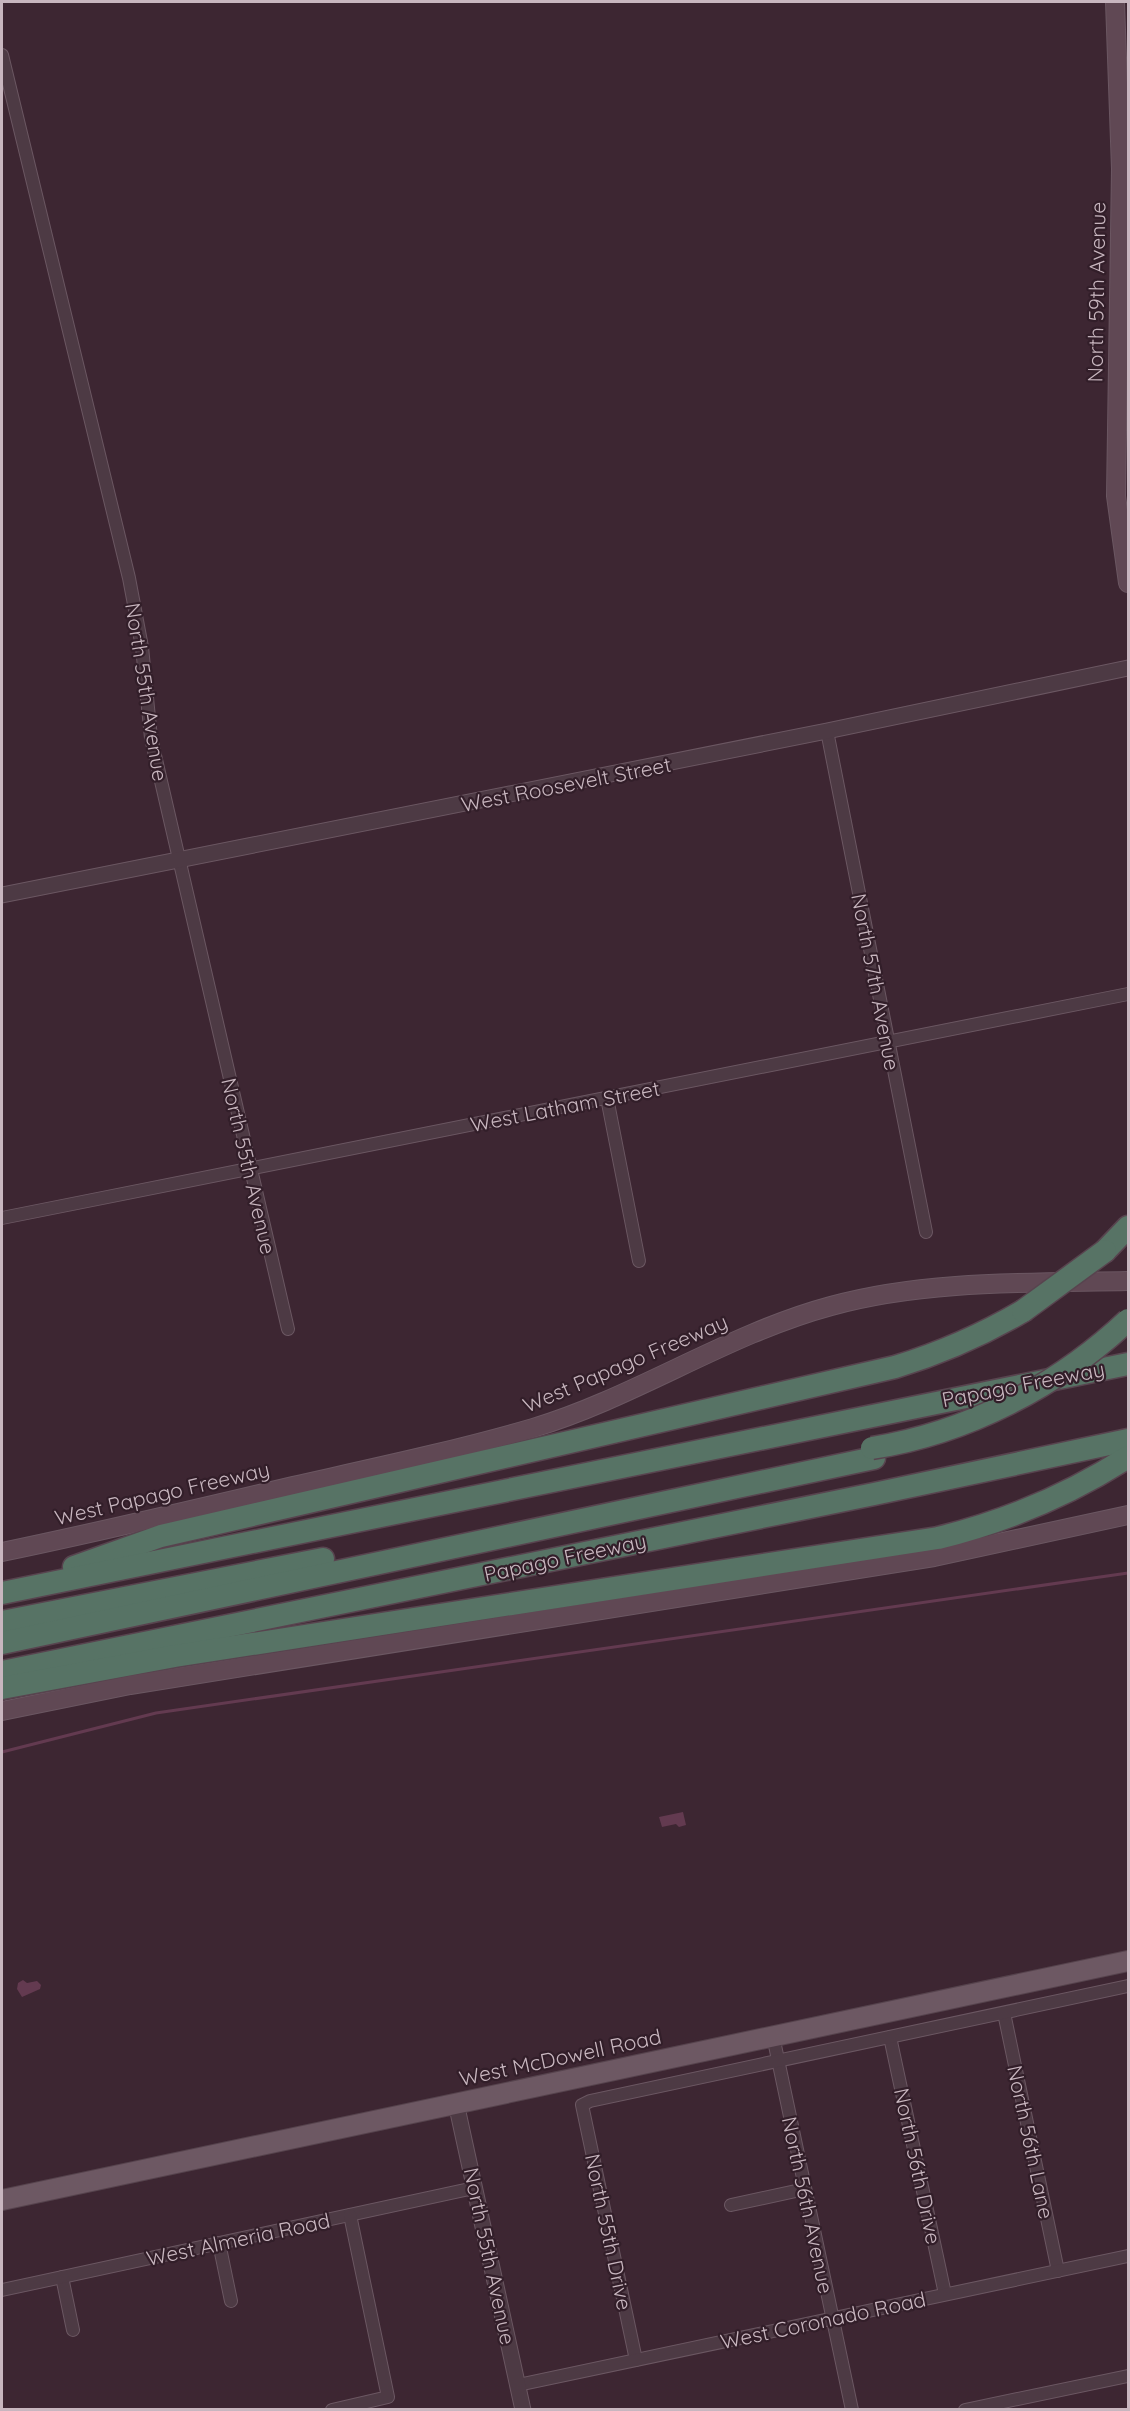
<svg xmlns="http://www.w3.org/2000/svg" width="1130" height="2411" font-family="Quicksand,sans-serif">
<rect width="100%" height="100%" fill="#3d2632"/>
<g fill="#633a50">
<polygon points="683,1812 686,1825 679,1827 676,1824 662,1827 659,1817"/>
<polygon points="23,1980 27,1983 37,1981 41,1985 40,1989 22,1997 17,1989 18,1983"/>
</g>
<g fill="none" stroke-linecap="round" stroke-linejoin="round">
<polyline stroke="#633a50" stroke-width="3" points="2,1752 156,1713 1128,1573"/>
<g stroke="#6b5762" stroke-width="14">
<g id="minor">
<polyline points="2,55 129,578 142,647 151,738 288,1329"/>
<polyline points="827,731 926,1232"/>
<polyline points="607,1098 639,1261"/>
<polyline points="2,1218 1128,994"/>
<polyline points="1004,2013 1058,2271"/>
<polyline points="773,2036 852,2410"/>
<polyline points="890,2037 945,2294"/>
<polyline points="731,2205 805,2189"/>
<polyline points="219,2243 231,2301"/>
<polyline points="62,2277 73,2330"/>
<polyline points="2,2290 474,2188"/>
<polyline points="636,2360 582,2105 590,2101 1128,1986"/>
<polyline points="518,2385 1128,2256"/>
<polyline points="332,2410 388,2397 350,2215"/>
<polyline points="965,2410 1128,2376"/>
</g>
</g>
<g stroke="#6b5762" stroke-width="17">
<g id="tertiary">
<polyline points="2,895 827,731 1128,668"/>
<polyline points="456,2103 523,2410"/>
</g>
</g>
<g stroke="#6b5762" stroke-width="20">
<g id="secondary">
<polyline points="1115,2 1121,169 1116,496 1128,583"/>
<path d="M2,1552C99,1532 196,1509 293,1486C373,1468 454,1451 533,1428C636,1397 727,1334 831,1306C924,1280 1032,1283 1128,1281"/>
<polyline points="2,1711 130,1685 934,1557 1128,1515"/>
</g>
</g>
<g stroke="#56434d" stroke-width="22">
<polyline id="primary" points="2,2200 1128,1961"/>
</g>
<g stroke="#58444f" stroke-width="25">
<g id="motorway">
<polyline points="1105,1251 1128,1227"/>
<path d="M74,1567L161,1536L895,1367C941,1353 982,1335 1023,1311"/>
<polyline points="2,1593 1128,1364"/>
<polyline points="2,1622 323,1559"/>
<polyline points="2,1643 874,1458"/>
<polyline points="2,1672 874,1494 1128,1440"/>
<path d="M2,1688L175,1656L938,1538C1007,1521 1069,1495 1128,1457"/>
</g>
</g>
<use href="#minor" stroke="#4d3a44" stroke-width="12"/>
<use href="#tertiary" stroke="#4d3a44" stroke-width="15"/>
<use href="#secondary" stroke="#604854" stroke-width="18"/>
<use href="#primary" stroke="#6d5863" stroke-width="20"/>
<use href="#motorway" stroke="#577365" stroke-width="22"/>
<g stroke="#58444f" stroke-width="25" stroke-linecap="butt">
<g id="motorway-bridge">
<polyline points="1023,1311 1105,1251"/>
<path d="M872,1448C967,1433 1058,1386 1128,1320"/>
</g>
</g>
<use href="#motorway-bridge" stroke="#577365" stroke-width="22"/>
</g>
<g text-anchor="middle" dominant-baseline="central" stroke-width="4.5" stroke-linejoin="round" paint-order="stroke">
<g font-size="21" fill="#c8b6bf" stroke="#321e29">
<text transform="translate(1096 292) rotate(-89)">North 59th Avenue</text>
<text transform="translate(147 692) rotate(81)">North 55th Avenue</text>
<text transform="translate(566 784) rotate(-11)">West Roosevelt Street</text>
<text transform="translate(876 982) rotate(79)">North 57th Avenue</text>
<text transform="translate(565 1106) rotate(-11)">West Latham Street</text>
<text transform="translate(249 1166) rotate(77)">North 55th Avenue</text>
<text transform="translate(625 1363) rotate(-23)">West Papago Freeway</text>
<text transform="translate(1023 1384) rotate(-11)">Papago Freeway</text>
<text transform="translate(162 1493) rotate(-13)">West Papago Freeway</text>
<text transform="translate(565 1557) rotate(-12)">Papago Freeway</text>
<text transform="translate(560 2057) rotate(-12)">West McDowell Road</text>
<text transform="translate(1031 2142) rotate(78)">North 56th Lane</text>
<text transform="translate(918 2166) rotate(78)">North 56th Drive</text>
<text transform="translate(808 2205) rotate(78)">North 56th Avenue</text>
<text transform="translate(609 2232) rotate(78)">North 55th Drive</text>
<text transform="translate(238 2239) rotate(-12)">West Almeria Road</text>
<text transform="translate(490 2256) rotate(78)">North 55th Avenue</text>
<text transform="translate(823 2320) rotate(-12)">West Coronado Road</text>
</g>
</g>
<rect width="1130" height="2411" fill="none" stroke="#c8b6bf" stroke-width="6"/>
</svg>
